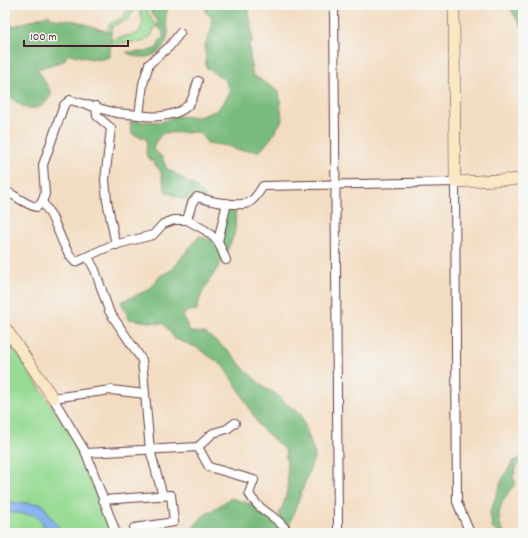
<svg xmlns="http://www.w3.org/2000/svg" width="528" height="538" font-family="Dekko,sans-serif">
<rect width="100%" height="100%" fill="#f6f6f2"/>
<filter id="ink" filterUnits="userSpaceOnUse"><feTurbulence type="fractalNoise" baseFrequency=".025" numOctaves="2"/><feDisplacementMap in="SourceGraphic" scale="8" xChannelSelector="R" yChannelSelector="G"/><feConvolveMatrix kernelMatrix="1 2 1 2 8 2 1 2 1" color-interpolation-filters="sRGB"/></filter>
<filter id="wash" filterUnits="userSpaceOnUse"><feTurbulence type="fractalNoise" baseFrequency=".012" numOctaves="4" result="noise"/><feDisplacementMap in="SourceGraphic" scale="16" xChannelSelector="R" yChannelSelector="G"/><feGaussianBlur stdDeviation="0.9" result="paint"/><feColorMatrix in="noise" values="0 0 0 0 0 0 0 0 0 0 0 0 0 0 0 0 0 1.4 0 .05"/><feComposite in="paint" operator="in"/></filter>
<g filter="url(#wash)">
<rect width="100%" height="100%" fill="#f3ddc2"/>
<g fill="#97db94" stroke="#707d60">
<polygon points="129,5 137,5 129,19 112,26 111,33 107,32 109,24 124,17"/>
<polygon points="138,5 144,5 153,22 160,27 155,27 151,36 143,42 120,43 114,46 111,43 111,40 139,33 143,22"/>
<polygon points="5,336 73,438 112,533 63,533 42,504 5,502"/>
<polygon points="5,512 36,515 50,533 5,533"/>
</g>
<g fill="#79bb7e" stroke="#626d54">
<path d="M160,5H168C167,11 165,18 166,24C167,27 169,30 168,33C166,56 143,63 126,52H146L157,48L160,40L163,39V32L156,25L159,23L150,11Z"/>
<polygon points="205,5 248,5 253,40 249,45 252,74 279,92 282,120 272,137 260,151 237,150 228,146 207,143 199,132 163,133 156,141 153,149 162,157 167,169 183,178 187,183 194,185 206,197 204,201 182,199 166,192 160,170 146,155 147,139 132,134 130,121 162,122 175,116 199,117 215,111 224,102 231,91 224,79 206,67 205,45 211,31 212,17 206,13"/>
<polygon points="508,5 523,5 523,29"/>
<path d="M48,15L54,19L76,21L111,33L110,57L98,60L68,54L64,61L37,69L52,93C40,118 18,109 5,90V26H14Z"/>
<path d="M229,205H237C234,216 236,220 235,230C234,237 229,246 226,253C217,273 200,288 197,310L186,312L183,316L190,332L205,333L230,352L245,370L266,389L276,394L285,403L301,414L315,455L290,523V533H188L203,516L231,498L264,508L282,521L279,513C291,493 288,472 285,450L259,426L240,391L222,365L196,347L175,339L164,324L129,319L121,302L150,289L160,276L172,270L199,236L213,241Z"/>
<path d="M523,457V461L517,465L513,478L516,483C503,499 493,511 503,531L508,533H499L492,528L490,512L502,480L513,461Z"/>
</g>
<polygon fill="#84b3ef" stroke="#67698d" points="5,502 42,504 63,533 50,533 36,515 5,512"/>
</g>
<g filter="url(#ink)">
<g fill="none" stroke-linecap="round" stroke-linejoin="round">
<g stroke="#633c42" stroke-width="10">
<g id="street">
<polyline points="334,5 338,529 340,533"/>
<polyline points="96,106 97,116 111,128 105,180 107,201 116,245"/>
<path d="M139,115C154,118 182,117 191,101C194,95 196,88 198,81"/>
<path d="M5,191C16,195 25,205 37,207L42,202L45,194L43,165L64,105L70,100L116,113L139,115L143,84L149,64L169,47L180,33"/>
<path d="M42,202C58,220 60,246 75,262L110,246L153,235L163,224L174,220H187L205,230L218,241L226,260"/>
<path d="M187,220L192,203L197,197C209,201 237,207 248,203C255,200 259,192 263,186L455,182L457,502L470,533"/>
<polyline points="218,241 227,203"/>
<polyline points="88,257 95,270 109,311 142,360 150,450 163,496"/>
<path d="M198,447L209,467L254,480L249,493C257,511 279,516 288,533"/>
<polyline points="86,453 198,447 213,433 227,429 235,423"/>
<polyline points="103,500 171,495 174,522 134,528"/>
<polyline points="116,533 86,453 53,398 111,390 145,394"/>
</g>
</g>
<g stroke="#633c42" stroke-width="12">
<g id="secondary">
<polyline points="454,5 455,182 523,179"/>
<polyline points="5,327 53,398"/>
</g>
</g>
<use href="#street" stroke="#fff" stroke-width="8"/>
<use href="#secondary" stroke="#fae7c3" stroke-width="11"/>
</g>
</g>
<rect width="528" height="538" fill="none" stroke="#f6f6f2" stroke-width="20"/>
<path d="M24 40v6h104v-6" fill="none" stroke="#4a1f2b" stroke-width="2"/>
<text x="30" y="40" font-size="12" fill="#4a1f2b" stroke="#f6f6f2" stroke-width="3" paint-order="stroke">100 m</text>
</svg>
